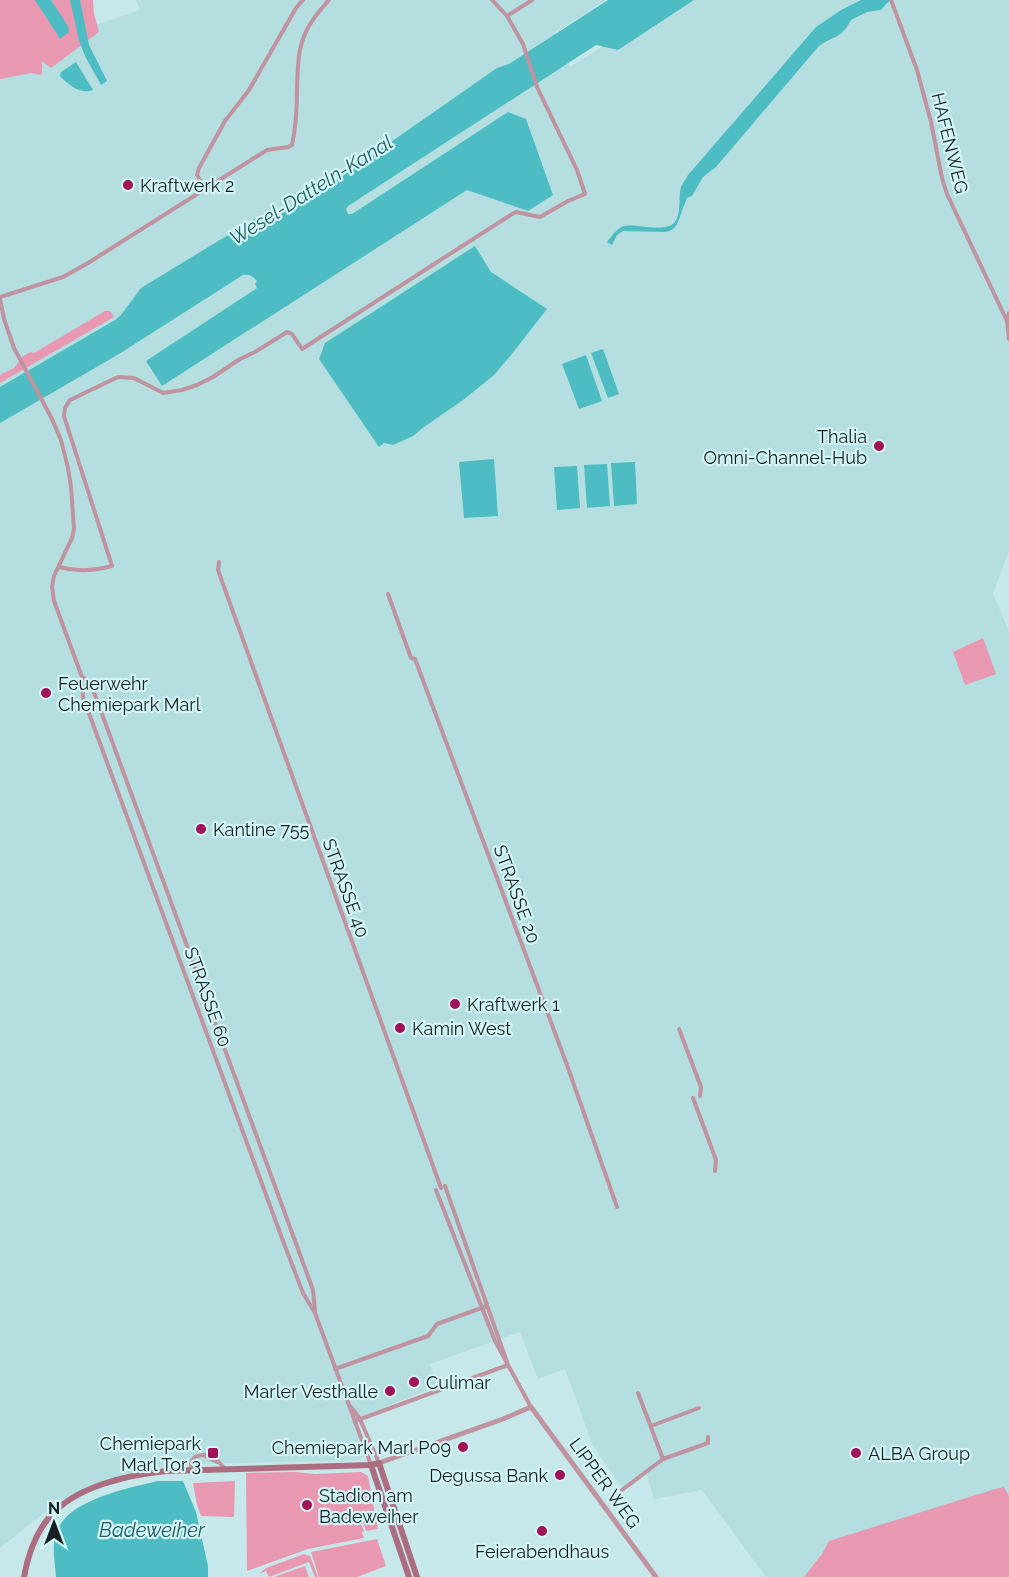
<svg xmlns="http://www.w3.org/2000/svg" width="1009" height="1577" font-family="Raleway,sans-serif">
<rect width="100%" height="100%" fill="#c7e8ea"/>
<polygon fill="#b4dee0" points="136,0 606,0 555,33 570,67 676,0 1009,0 1009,550 993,594 1009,631 1009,1577 766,1577 702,1490 654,1499 647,1475 624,1490 593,1446 565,1369 538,1379 520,1332 430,1364 437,1386 353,1420 364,1456 359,1460 191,1464 156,1468 59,1501 0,1548 0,52 44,42 140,10"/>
<g fill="#e898b1">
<polygon points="0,0 93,0 94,14 99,32 51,68 42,61 42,75 31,73 0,79"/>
<polygon points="105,311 110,311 114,317 0,383 0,375 14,368 23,356 31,352 34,353"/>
<polygon points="983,638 996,674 965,685 953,652"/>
<polygon points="295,1472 315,1474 361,1472 368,1476 378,1529 366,1531 361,1516 359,1520 364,1531 362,1532 364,1538 308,1549 247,1571 246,1473"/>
<polygon points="235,1481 234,1517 201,1516 197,1505 193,1483"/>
<polygon points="1004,1487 1009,1496 1009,1577 804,1577 822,1554 829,1541 995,1489"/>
<polygon points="377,1539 386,1566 357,1577 319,1577 311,1552"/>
<polygon points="304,1554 310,1556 318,1577 315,1577 309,1562 269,1577 266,1571 259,1574 266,1568"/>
<polygon points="305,1566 309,1577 274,1577"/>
</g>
<g fill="#4dbdc3">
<polygon points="35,0 51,0 68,26 69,32 60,39"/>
<polygon points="70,0 80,0 89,45 107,81 101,85 86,58 79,41"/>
<path d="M608,0H694L618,50L596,45L348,206L346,209L348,214H352L508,112L526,119L553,195L528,211L467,190L162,386L146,361L257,288L255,284L257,281C253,276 249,274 243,275L119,354L0,423V387L115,320L121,315L141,288L256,218L278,216L294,204H302L497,68L509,64Z"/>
<path d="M861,0H892L887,3L881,10L867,12L851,20C840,41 834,34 818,47L716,167L703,177L692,196L687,198C686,202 684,205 683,208C679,218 678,231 665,232L623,231L617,235L612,245L607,242C612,236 616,229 624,226C634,223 665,233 674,223C682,214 678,198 681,187C683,183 686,179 688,175L816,27L841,10Z"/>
<path d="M76,62L93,90C82,95 68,85 60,76L61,72Z"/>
<polygon points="475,246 491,272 547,309 511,355 494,375 463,400 424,427 413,436 393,445 384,443 379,447 319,359 325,343"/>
<polygon points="603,349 619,394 608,398 591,353"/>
<polygon points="586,355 602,401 579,409 562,364"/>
<polygon points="494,459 498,516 464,518 459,462"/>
<polygon points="635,462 637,504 614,506 611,463"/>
<polygon points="607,464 610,506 587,508 584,465"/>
<polygon points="577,466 580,508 557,510 554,467"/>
<path d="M158,1481H183L196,1512L208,1566V1577H56C55,1562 51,1545 57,1531C69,1499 129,1488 158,1481Z"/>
</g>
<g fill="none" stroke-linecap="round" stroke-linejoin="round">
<g stroke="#c093a0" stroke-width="4">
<polyline points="891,0 917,70 931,122 942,178 947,194 1007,321"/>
<polyline points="507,16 532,0"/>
<polyline points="205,188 197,175 199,168 225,121 249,90 296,8 303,0"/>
<path d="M0,297L63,277L88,263L267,150L288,147L292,145C296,127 297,107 297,89C298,67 297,46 309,26C314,17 322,8 329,0"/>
<polyline points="0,299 4,319 14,348 52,419 61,440 68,468 71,487 74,529 72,538 54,576 52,587 54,601 82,677 83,697 283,1241 303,1293 315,1313 371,1465"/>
<polyline points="1009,313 1007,321 1009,339"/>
<polyline points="219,562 218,570 228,598 441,1188"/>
<path d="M59,567C77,572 94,571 112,566L64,416L65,408L70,400L118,377L134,378L163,393L182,390L197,385L213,377L240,359L255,352L287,332L292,334L302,349L512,214L516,212L540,217L568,201L585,194L577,170L537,87L523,44L507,16L492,0"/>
<polyline points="388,594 411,658 415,659 567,1065 617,1207"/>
<polyline points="83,677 92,687 120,763 313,1290 315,1311"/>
<polyline points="679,1029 701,1087 700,1096"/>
<polyline points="693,1098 716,1160 715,1171"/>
<polyline points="445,1186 507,1362"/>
<polyline points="436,1190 495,1341 531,1407"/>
<polyline points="335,1369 428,1336 437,1324 487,1306"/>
<polyline points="638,1393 663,1459"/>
<polyline points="351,1407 360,1419 379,1463"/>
<polyline points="355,1421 508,1365"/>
<polyline points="651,1426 699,1408"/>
<polyline points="203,1455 217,1462"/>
<path d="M191,1469V1462L195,1457C213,1451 213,1456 225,1469"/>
<polyline points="622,1490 663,1459 708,1443 708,1437"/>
</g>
<polyline stroke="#c093a0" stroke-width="5" points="379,1463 503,1419 531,1407 656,1577"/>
<g stroke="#ad6d81" stroke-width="6">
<polyline points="371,1465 409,1577"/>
<path d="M24,1577C33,1527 55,1500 103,1484C124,1477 145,1473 167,1471L371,1465L379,1463L417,1577"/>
</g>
</g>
<g fill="#a21258" stroke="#d4f5f7" stroke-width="2">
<circle cx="128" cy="185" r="6"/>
<circle cx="879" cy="446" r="6"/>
<circle cx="46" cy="693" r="6"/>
<circle cx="201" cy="829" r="6"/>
<circle cx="455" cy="1004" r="6"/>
<circle cx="400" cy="1028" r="6"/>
<circle cx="414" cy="1382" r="6"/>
<circle cx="390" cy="1391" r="6"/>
<circle cx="463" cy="1447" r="6"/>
<rect x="207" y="1447" width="12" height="12" rx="3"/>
<circle cx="856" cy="1453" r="6"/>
<circle cx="560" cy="1475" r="6"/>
<circle cx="307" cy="1505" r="6"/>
<circle cx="542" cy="1531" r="6"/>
</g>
<g text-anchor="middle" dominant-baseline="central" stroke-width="4.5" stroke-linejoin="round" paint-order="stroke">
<g font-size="18" fill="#131f20" stroke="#d4f5f7">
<text transform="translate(950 143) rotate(76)">HAFENWEG</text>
<text transform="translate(346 888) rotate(70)">STRASSE 40</text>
<text transform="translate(517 894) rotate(70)">STRASSE 20</text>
<text transform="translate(208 997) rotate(70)">STRASSE 60</text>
<text transform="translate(605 1483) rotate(54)">LIPPER WEG</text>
</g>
<g font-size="18" fill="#131f20" stroke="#d4f5f7" text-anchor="start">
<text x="140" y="185">Kraftwerk 2</text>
<text x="867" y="436" text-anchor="end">Thalia<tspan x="867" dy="21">Omni-Channel-Hub</tspan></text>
<text x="58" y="683">Feuerwehr<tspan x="58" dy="21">Chemiepark Marl</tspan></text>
<text x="213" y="829">Kantine 755</text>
<text x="467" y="1004">Kraftwerk 1</text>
<text x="412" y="1028">Kamin West</text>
<text x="426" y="1382">Culimar</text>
<text x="378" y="1391" text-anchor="end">Marler Vesthalle</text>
<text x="201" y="1443" text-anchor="end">Chemiepark<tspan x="201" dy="21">Marl Tor 3</tspan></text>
<text x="451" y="1447" text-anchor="end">Chemiepark Marl P09</text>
<text x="868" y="1453">ALBA Group</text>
<text x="548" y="1475" text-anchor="end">Degussa Bank</text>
<text x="319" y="1495">Stadion am<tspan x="319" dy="21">Badeweiher</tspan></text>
<text x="542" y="1551" text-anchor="middle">Feierabendhaus</text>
</g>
<g font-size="20" font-style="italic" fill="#1d5b5f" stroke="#d4f5f7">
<text transform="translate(311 190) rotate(-32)">Wesel-Datteln-Kanal</text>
<text x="152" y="1530">Badeweiher</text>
</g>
</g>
<g transform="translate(54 1523)" stroke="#d4f5f7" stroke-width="4.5" paint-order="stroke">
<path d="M0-4.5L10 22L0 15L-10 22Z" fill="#131f20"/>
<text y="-9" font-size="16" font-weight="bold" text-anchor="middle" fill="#131f20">N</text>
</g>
</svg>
